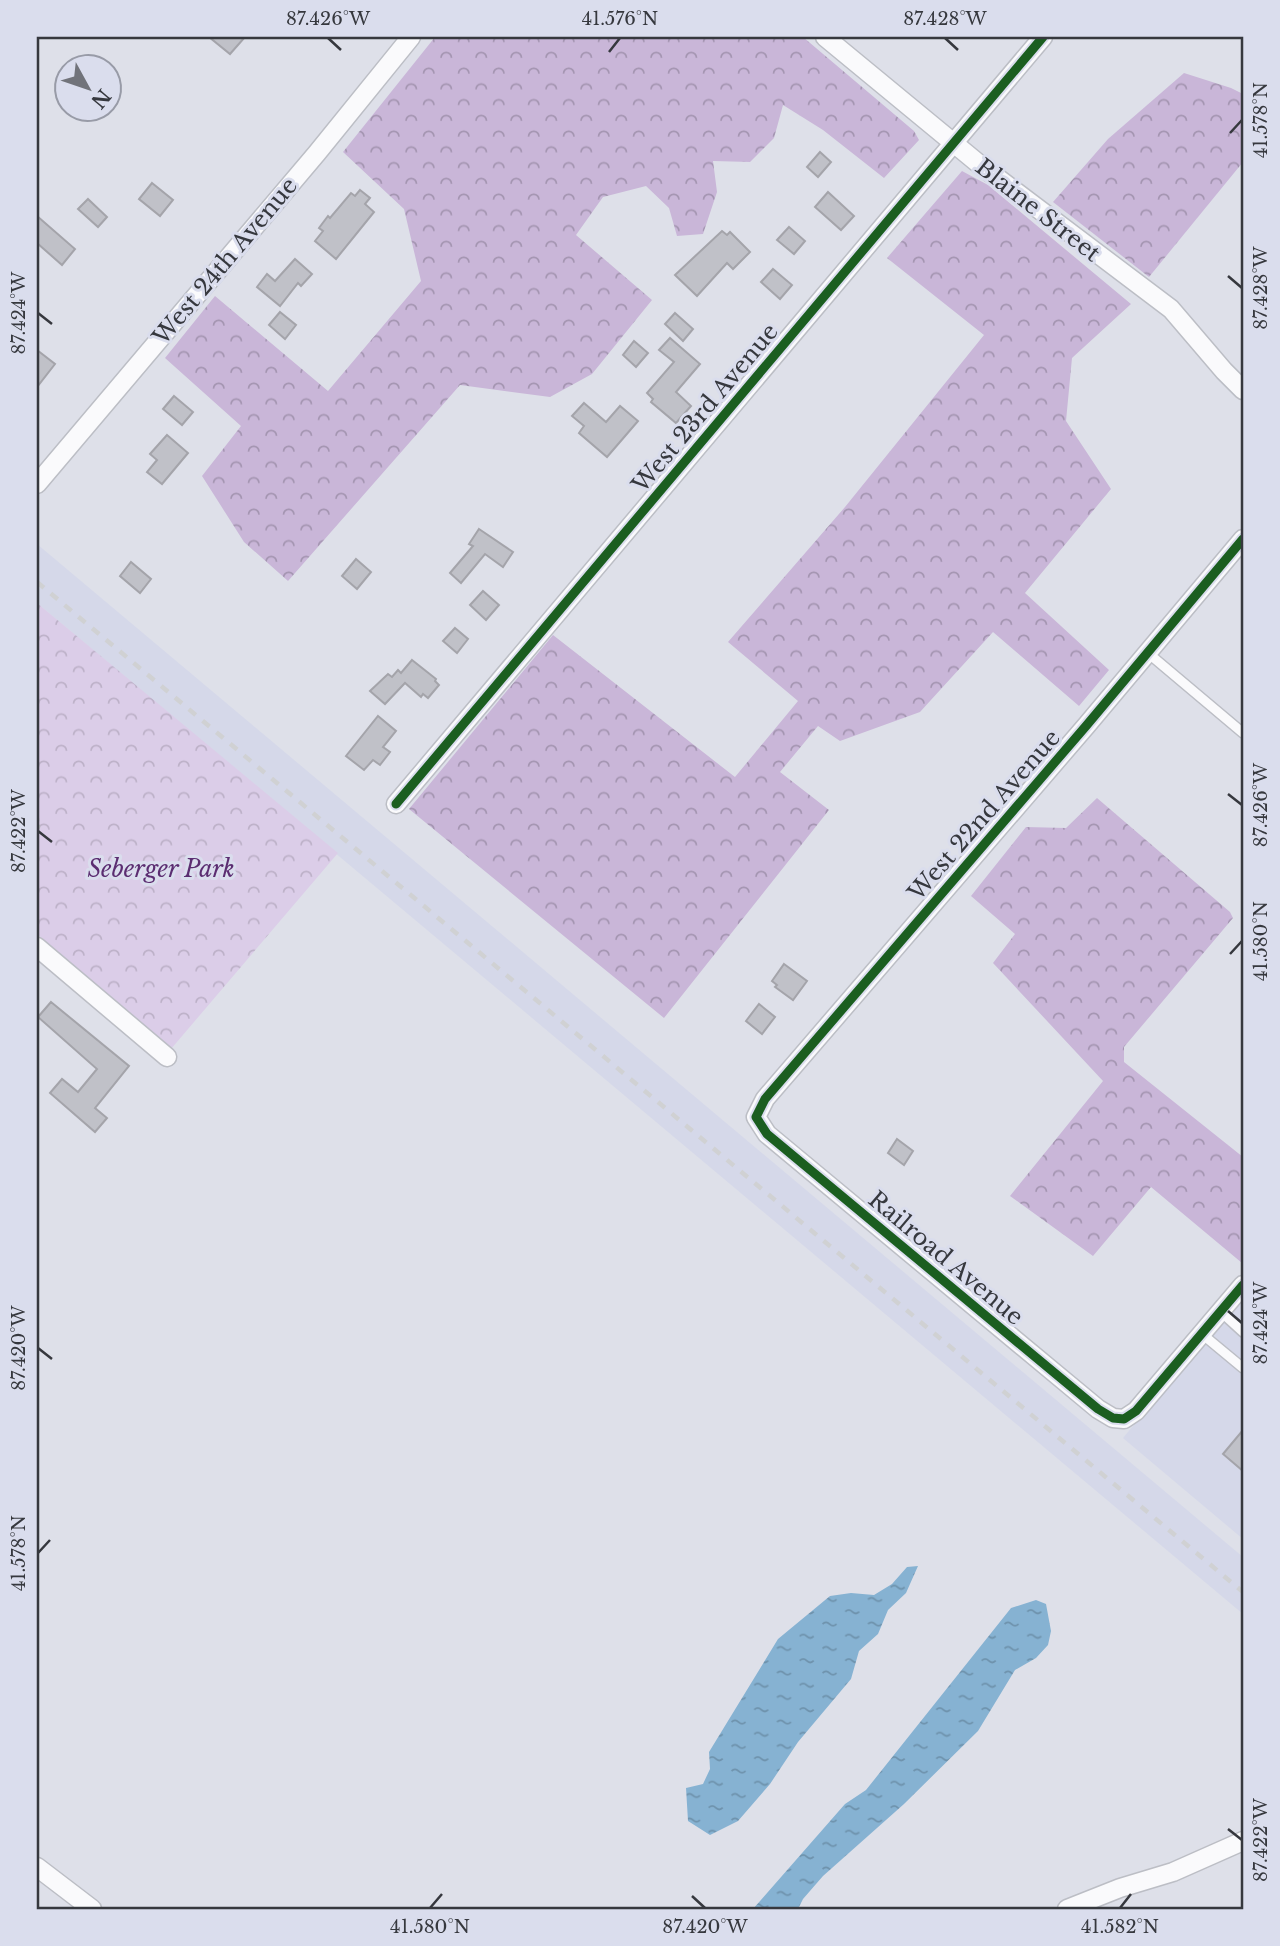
<svg xmlns="http://www.w3.org/2000/svg" width="1280" height="1946" font-family="'Libre Baskerville',serif">
<defs>
<pattern id="forest-crowns" width="20" height="18" patternUnits="userSpaceOnUse" patternTransform="scale(1.75)"><rect width="20" height="18" fill="#c9b6d8"/><path d="M2 6a3 3 0 1 1 6 0M12 15a3 3 0 1 1 6 0" fill="none" stroke="#a495b1"/></pattern>
<pattern id="park-crowns" width="20" height="18" patternUnits="userSpaceOnUse" patternTransform="scale(1.75)"><rect width="20" height="18" fill="#dbcde8"/><path d="M2 6a3 3 0 1 1 6 0M12 15a3 3 0 1 1 6 0" fill="none" stroke="#bdb1c8"/></pattern>
<pattern id="water-ripples" width="26" height="14" patternUnits="userSpaceOnUse" patternTransform="scale(1.75)"><rect width="26" height="14" fill="#86b2d2"/><path d="M2 4q2-2 4 0t4 0M15 11q2-2 4 0t4 0" fill="none" stroke="#6e92ac"/></pattern>
</defs>
<rect width="100%" height="100%" fill="#dee0e9"/>
<g fill="#d5d8e9">
<polygon points="37,544 1243,1557 1243,1614 37,603"/>
<polygon points="1243,1295 1243,1539 1123,1438"/>
</g>
<g fill="url(#forest-crowns)">
<polygon points="435,37 803,37 914,131 919,140 884,178 823,130 783,105 774,138 750,162 713,161 717,192 703,234 677,236 669,208 646,186 603,197 576,235 652,300 592,374 550,397 460,385 288,581 244,542 202,476 241,426 165,358 215,296 328,391 421,281 404,209 343,152"/>
<polygon points="1184,73 1231,88 1243,94 1243,162 1149,277 1053,202 1108,139"/>
<polygon points="962,171 988,185 1131,304 1072,358 1066,421 1111,489 1025,593 1109,670 1079,706 993,632 920,712 840,741 818,726 780,772 829,810 664,1018 409,809 553,635 735,777 798,701 728,642 845,507 984,335 887,258"/>
<polygon points="1097,798 1230,912 1233,918 1124,1047 1124,1062 1243,1157 1242,1263 1151,1187 1093,1256 1010,1196 1103,1081 993,963 1015,934 971,896 1026,827 1066,828"/>
</g>
<polygon fill="url(#park-crowns)" points="37,603 338,853 171,1049 37,934"/>
<g fill="url(#water-ripples)">
<polygon points="918,1566 906,1593 888,1610 878,1634 859,1651 851,1679 798,1742 770,1784 738,1821 710,1835 688,1821 686,1788 703,1784 710,1769 709,1752 778,1639 830,1596 851,1593 874,1595 892,1584 907,1567"/>
<polygon points="1036,1600 1046,1604 1051,1631 1048,1645 1036,1658 1015,1670 978,1731 904,1804 823,1876 803,1899 798,1909 753,1909 845,1804 866,1790 1011,1608"/>
</g>
<g fill="#c0c1c8" stroke="#a4a4aa" stroke-width="2">
<polygon points="209,37 245,37 230,54"/>
<polygon points="820,152 831,162 818,177 807,167"/>
<polygon points="152,183 173,200 160,216 139,199"/>
<polygon points="360,190 370,198 365,204 374,212 336,259 315,241 323,231 319,228 328,216 330,218 351,193 355,196"/>
<polygon points="828,192 854,216 841,230 815,207"/>
<polygon points="88,199 107,217 98,227 78,209"/>
<polygon points="37,216 75,249 62,265 37,243"/>
<polygon points="789,227 805,241 794,254 777,240"/>
<polygon points="722,231 727,235 730,232 750,252 733,269 727,263 697,296 675,275"/>
<polygon points="295,259 312,274 301,286 298,283 280,306 257,287 267,274 275,281"/>
<polygon points="773,269 792,285 780,299 761,282"/>
<polygon points="280,312 296,325 285,339 269,325"/>
<polygon points="675,313 693,329 683,341 665,324"/>
<polygon points="670,338 700,364 676,392 691,406 676,423 651,402 653,399 647,393 674,362 659,350"/>
<polygon points="634,341 648,353 636,367 623,355"/>
<polygon points="37,350 55,364 37,387"/>
<polygon points="174,396 193,412 182,425 163,409"/>
<polygon points="584,403 606,422 620,406 638,421 607,457 579,433 584,426 572,416"/>
<polygon points="167,435 188,453 162,484 147,472 157,460 150,454"/>
<polygon points="479,529 513,552 503,567 485,554 461,583 450,573 473,546 469,544"/>
<polygon points="356,559 371,572 357,589 342,576"/>
<polygon points="131,562 151,579 140,593 120,576"/>
<polygon points="483,591 499,605 486,620 470,605"/>
<polygon points="455,628 468,639 457,653 443,641"/>
<polygon points="412,660 436,679 435,681 439,685 428,698 423,694 421,697 405,683 385,704 370,691 388,674 392,677 398,670 401,673"/>
<polygon points="378,716 396,731 383,747 390,752 380,765 373,760 364,770 346,756"/>
<polygon points="784,964 807,981 793,1000 775,987 777,985 772,981"/>
<polygon points="51,1002 129,1066 95,1108 107,1118 95,1132 50,1093 62,1079 78,1092 97,1069 38,1017"/>
<polygon points="759,1004 775,1017 762,1034 746,1021"/>
<polygon points="897,1139 913,1151 904,1165 888,1153"/>
<polygon points="1243,1430 1243,1471 1223,1454"/>
</g>
<g fill="none" stroke-linecap="round" stroke-linejoin="round">
<g stroke="#bcbec5" stroke-width="12">
<g id="service">
<polyline points="1148,653 1243,733"/>
<polyline points="1221,1312 1243,1332"/>
<polyline points="1202,1334 1243,1368"/>
</g>
</g>
<g stroke="#bcbec5" stroke-width="21">
<g id="minor">
<polyline points="825,37 979,164 1171,309 1224,371 1243,390"/>
<polyline points="37,484 317,153 411,37"/>
<polyline points="1243,539 1086,726 765,1099 756,1117 767,1134 1098,1409 1113,1418 1124,1419 1136,1411 1243,1285"/>
<polyline points="396,804 1043,37"/>
<polyline points="37,947 167,1057"/>
<polyline points="37,1867 92,1909"/>
<polyline points="1067,1909 1120,1888 1173,1872 1243,1841"/>
</g>
</g>
<polyline stroke="#bec0c3" stroke-width="2.5" stroke-dasharray="3.5 3.5" stroke-linecap="butt" points="37,811 39,827 37,838"/>
<use href="#service" stroke="#fafafc" stroke-width="9"/>
<use href="#minor" stroke="#fafafc" stroke-width="18"/>
<polyline stroke="#d0d1d3" stroke-width="4.5" stroke-dasharray="9 9" stroke-linecap="butt" points="37,582 1243,1592"/>
<g stroke="#dadded" stroke-width="13">
<g id="cycleway">
<polyline points="1243,539 1086,726 765,1099 756,1117 767,1134 1098,1409 1113,1418 1124,1419 1136,1411 1243,1285"/>
<polyline points="396,804 1043,37"/>
</g>
</g>
<use href="#cycleway" stroke="#1b5e20" stroke-width="9"/>
</g>
<path fill="none" stroke="#36383e" stroke-width="2.5" d="M328,38L341,50M945,38L958,50M609,52L620,38M1230,133L1242,120M1228,276L1242,288M38,313L52,324M1228,794L1242,805M38,831L52,842M1230,954L1242,941M1228,1311L1242,1323M38,1348L52,1359M38,1553L50,1540M1228,1829L1242,1840M692,1896L705,1908M430,1908L442,1894M1120,1908L1131,1894"/>
<g text-anchor="middle" dominant-baseline="central" stroke-width="6" stroke-linejoin="round" paint-order="stroke">
<g font-size="23" fill="#36383e" stroke="#dadded">
<text transform="translate(1038 210) rotate(38)">Blaine Street</text>
<text transform="translate(225 261) rotate(-50)">West 24th Avenue</text>
<text transform="translate(705 408) rotate(-50)">West 23rd Avenue</text>
<text transform="translate(984 815) rotate(-49)">West 22nd Avenue</text>
<text transform="translate(946 1258) rotate(40)">Railroad Avenue</text>
</g>
<g font-size="23" font-style="italic" fill="#5b2d71" stroke="#dadded">
<text x="161" y="869">Seberger Park</text>
</g>
</g>
<rect width="1280" height="1946" fill="none" stroke="#dadded" stroke-width="77"/>
<g transform="translate(88 88) rotate(130)"><circle r="33" fill="#dadded" stroke="#989ba7" stroke-width="2"/>
<path d="M0-5L12 26L0 18L-12 26Z" fill="#71737a"/>
<text y="-10" font-size="19" font-weight="bold" text-anchor="middle" fill="#36383e">N</text>
</g>
<rect x="38" y="38" width="1204" height="1870" fill="none" stroke="#36383e" stroke-width="2.5"/>
<g font-size="18" text-anchor="middle" fill="#36383e">
<text x="328" y="25">87.426°W</text>
<text x="620" y="25">41.576°N</text>
<text x="945" y="25">87.428°W</text>
<text transform="translate(1261 120) rotate(-90)" y="6">41.578°N</text>
<text transform="translate(1261 288) rotate(-90)" y="6">87.428°W</text>
<text transform="translate(19 313) rotate(-90)" y="6">87.424°W</text>
<text transform="translate(1261 805) rotate(-90)" y="6">87.426°W</text>
<text transform="translate(19 831) rotate(-90)" y="6">87.422°W</text>
<text transform="translate(1261 941) rotate(-90)" y="6">41.580°N</text>
<text transform="translate(1261 1323) rotate(-90)" y="6">87.424°W</text>
<text transform="translate(19 1348) rotate(-90)" y="6">87.420°W</text>
<text transform="translate(19 1553) rotate(-90)" y="6">41.578°N</text>
<text transform="translate(1261 1840) rotate(-90)" y="6">87.422°W</text>
<text x="430" y="1933">41.580°N</text>
<text x="705" y="1933">87.420°W</text>
<text x="1120" y="1933">41.582°N</text>
</g>
</svg>
